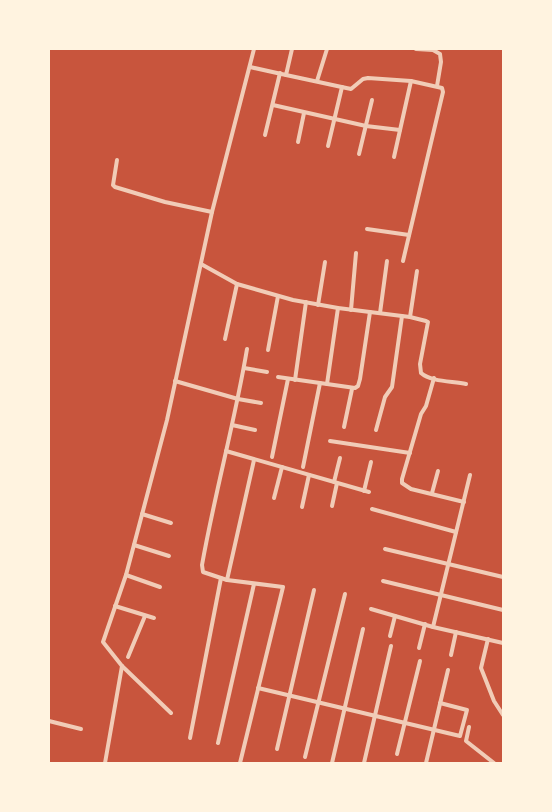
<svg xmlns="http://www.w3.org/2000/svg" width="552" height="812" font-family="'IBM Plex Sans',sans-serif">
<rect width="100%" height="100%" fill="#c8553d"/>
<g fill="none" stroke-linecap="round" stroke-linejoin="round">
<g stroke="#f1ccb7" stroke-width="4">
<polyline points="416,49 433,50 440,54 441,62 437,86"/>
<polyline points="250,67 286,75 292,49"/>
<polyline points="286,75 351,89 363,79 368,78 411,81 442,88 443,92 403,261"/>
<polyline points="317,81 327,49"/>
<polyline points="273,105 366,126 400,130"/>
<polyline points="265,135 280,73"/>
<polyline points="298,142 304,113"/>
<polyline points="328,146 342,87"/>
<polyline points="359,154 372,100"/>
<polyline points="394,157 411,81"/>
<polyline points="117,160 113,185 115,187 165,202 212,212"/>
<polyline points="367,229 409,235"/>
<path d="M201,264L237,284L293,300L338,308L410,317L426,321L428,322L420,364L421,373C431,382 453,381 466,384"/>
<polyline points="318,305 325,262"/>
<polyline points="351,310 356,253"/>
<polyline points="380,313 387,261"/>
<polyline points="410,317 417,271"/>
<polyline points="225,339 237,284"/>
<polyline points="268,350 278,296"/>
<polyline points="244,368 267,372"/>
<polyline points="278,377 355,388 358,386 360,379 370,312"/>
<polyline points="434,378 426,406 421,414 402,479 402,483 411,489 464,502"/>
<polyline points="295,380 306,302"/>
<polyline points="175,381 238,399 261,403"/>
<polyline points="327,384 338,308"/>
<polyline points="232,425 255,430"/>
<polyline points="344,427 352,389"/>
<polyline points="376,430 385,397 392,387 402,316"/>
<polyline points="330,441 410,453"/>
<polyline points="226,451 369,492"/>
<polyline points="272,457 288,379"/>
<polyline points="303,467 320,383"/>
<polyline points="334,482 340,458"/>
<polyline points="364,491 371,462"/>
<polyline points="432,493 438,471"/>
<polyline points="274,498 282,467"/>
<polyline points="332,506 337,483"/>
<polyline points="302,507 309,475"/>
<polyline points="372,509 456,532"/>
<polyline points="142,514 171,523"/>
<polyline points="134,545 169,556"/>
<polyline points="385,549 503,577"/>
<polyline points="126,575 160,587"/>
<polyline points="227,580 254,460"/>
<polyline points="383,581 503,610"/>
<polyline points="115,606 154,618"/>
<polyline points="371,609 433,627 503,643"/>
<polyline points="433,627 470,475"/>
<polyline points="390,636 395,616"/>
<polyline points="488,639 481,668 494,701 503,715"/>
<polyline points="419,648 425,624"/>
<polyline points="451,655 456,632"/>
<polyline points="128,657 145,616"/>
<polyline points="258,688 460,736 467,710 440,703"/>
<polyline points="171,713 122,666 103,642 126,575 167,420 212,212 254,49"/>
<polyline points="49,721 81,729"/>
<polyline points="469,727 466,741 494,763"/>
<polyline points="190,738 221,578"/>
<polyline points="218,743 254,584"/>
<polyline points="277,749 314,590"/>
<polyline points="397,754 420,661"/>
<polyline points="305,757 345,594"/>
<polyline points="105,763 122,666"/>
<path d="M240,763L283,587L227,580L203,572L202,565C215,492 235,421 247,349"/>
<polyline points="332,763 363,629"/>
<polyline points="364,763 391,646"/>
<polyline points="426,763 448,670"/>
</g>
</g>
<rect width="552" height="812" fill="none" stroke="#fff3e0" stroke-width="100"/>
</svg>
